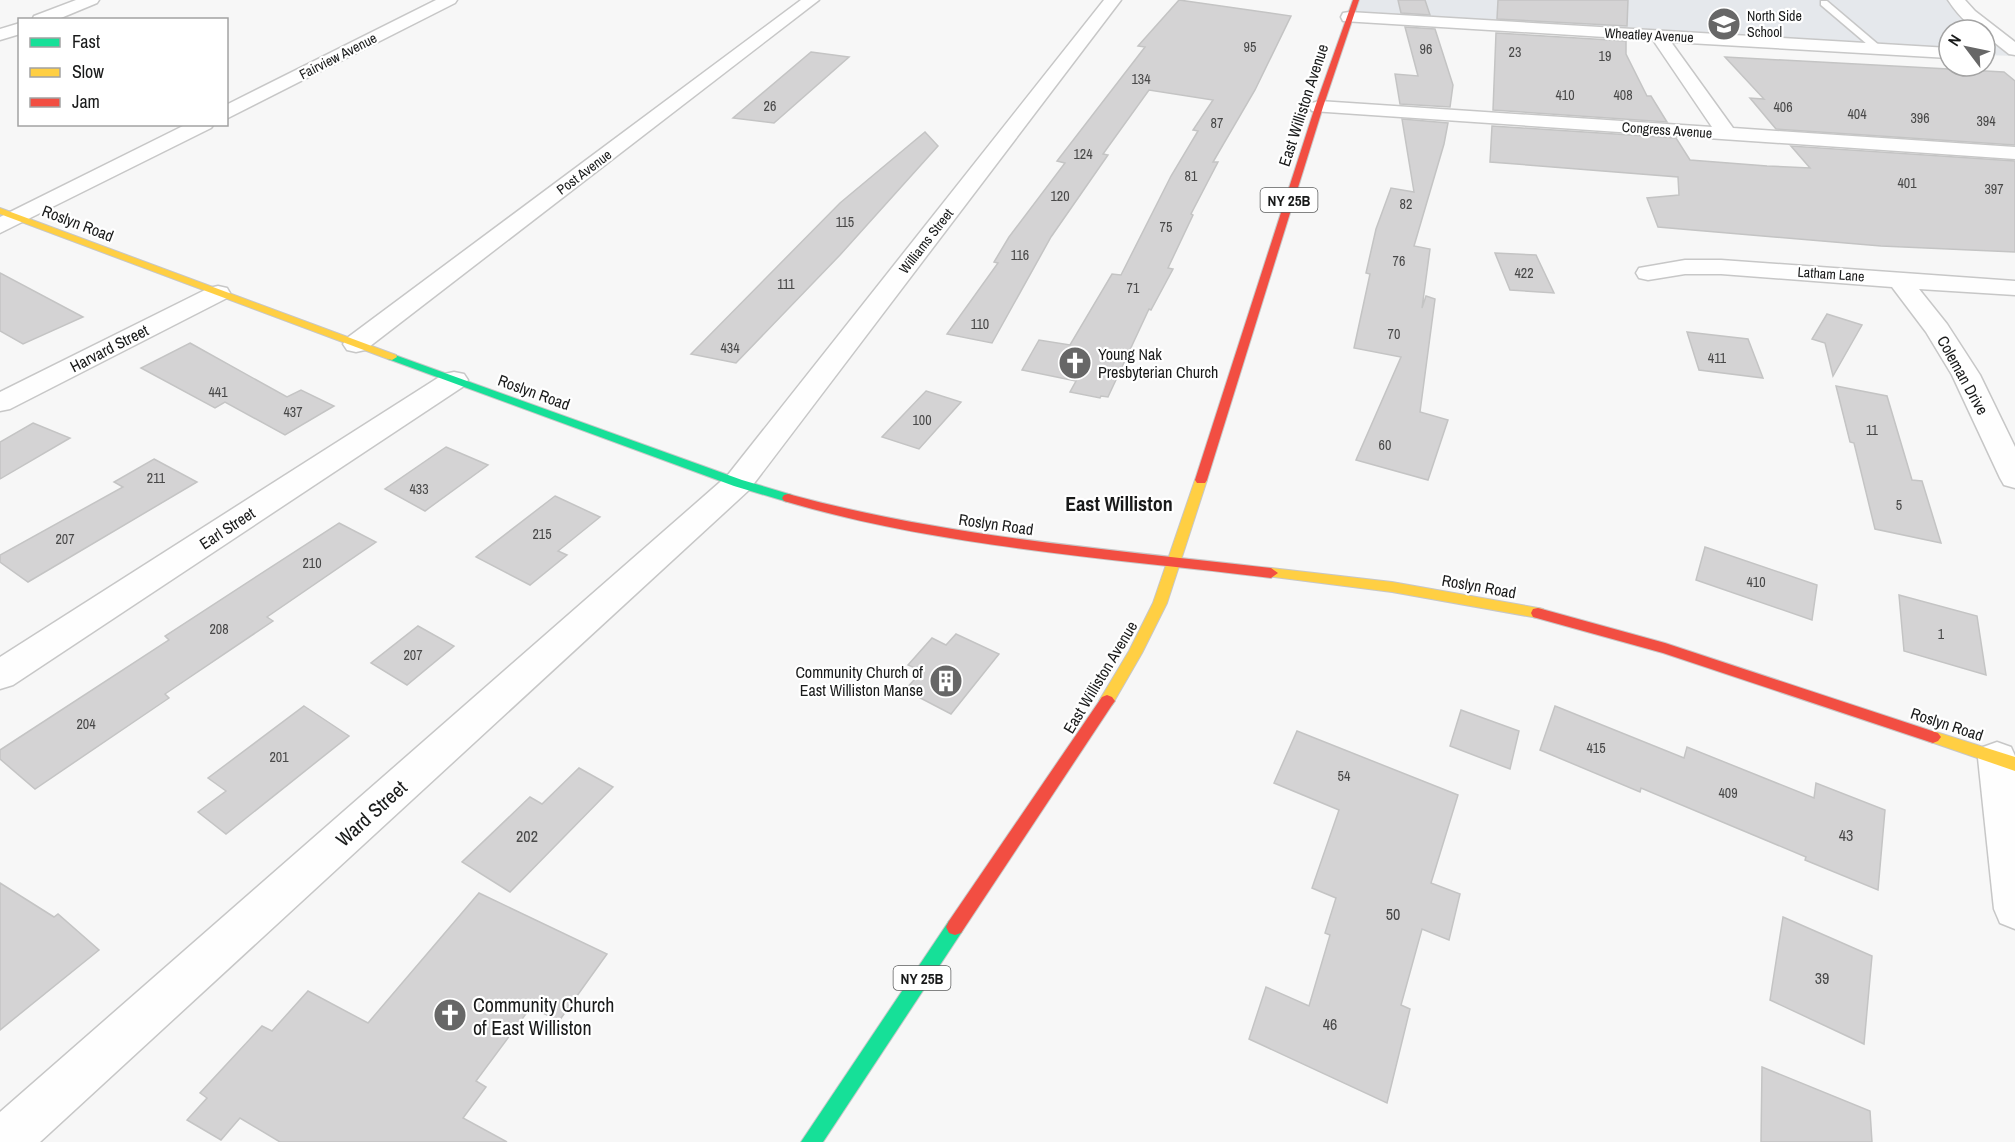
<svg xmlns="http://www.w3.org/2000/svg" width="2015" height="1142" font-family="'Archivo Narrow',sans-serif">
<rect width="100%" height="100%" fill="#f7f7f7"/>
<polygon fill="#e5e8ec" points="1356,0 1956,0 2015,50 2015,56 1985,55 1985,30 1949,30 1949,53 1349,17"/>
<g fill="#d4d3d4" stroke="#c4c4c4" stroke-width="1.5">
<polygon points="1179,0 1291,16 1255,90 1213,162 1218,162 1191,214 1193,215 1168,268 1173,269 1151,310 1149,309 1108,397 1101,396 1100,398 1070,392 1076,381 1022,370 1039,340 1070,345 1112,274 1121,275 1171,176 1198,131 1193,130 1213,100 1149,90 1103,154 1108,155 1051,237 992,343 947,334 998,263 994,262 1009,237 1065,163 1057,161 1145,47 1138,46"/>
<polygon points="1398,0 1425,0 1430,15 1401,13"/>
<polygon points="1498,0 1628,0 1627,26 1497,19"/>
<polygon points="1405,27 1435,29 1453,85 1450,107 1400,104 1395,74 1418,76"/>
<polygon points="1496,33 1626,41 1626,54 1647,96 1651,96 1667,122 1493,110"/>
<polygon points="811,52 849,57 774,123 733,118"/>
<polygon points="1725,57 2004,72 2015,81 2015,145 1776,129 1750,98 1764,99"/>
<polygon points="1402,119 1448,123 1444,144 1414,246 1430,249 1422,308 1426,296 1435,299 1420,412 1448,420 1428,480 1356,460 1401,357 1354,348 1370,274 1366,273 1376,229 1391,188 1414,192"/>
<polygon points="1492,126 1676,138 1690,160 1767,166 1810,168 1791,146 2015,161 2015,252 1881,246 1658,227 1647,198 1679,195 1678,177 1490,162"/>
<polygon points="925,132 938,146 840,255 736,363 691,354 840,203"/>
<polygon points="1495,253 1536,255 1554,293 1510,290"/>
<polygon points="0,273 83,317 23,344 0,331"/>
<polygon points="1827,314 1862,325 1833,376 1825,343 1812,339"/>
<polygon points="1687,332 1748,339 1763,378 1699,370"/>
<polygon points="190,343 287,397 301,390 334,406 285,435 225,402 215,408 141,368"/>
<polygon points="1836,386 1887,396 1912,480 1922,481 1941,543 1875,529 1854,443 1850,442"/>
<polygon points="926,391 961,402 919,449 882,437"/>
<polygon points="33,423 70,438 0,479 0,442"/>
<polygon points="446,447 488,465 425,511 385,489"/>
<polygon points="154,459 197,482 28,582 0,562 0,555 123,487 114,482"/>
<polygon points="555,496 600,517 558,551 567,555 530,585 476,557"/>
<polygon points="339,523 376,542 267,617 273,621 165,694 169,698 35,789 0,759 0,750 169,640 165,636"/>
<polygon points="1705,547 1817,585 1812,620 1696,580"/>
<polygon points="1899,595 1977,616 1986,675 1904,651"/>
<polygon points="418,626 454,646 407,685 371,663"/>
<polygon points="956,634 999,654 951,714 905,690 922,671 908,665 932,638 946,645"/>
<polygon points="304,706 349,736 226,834 198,812 226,791 208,778"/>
<polygon points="1555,706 1684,758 1687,747 1814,798 1816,783 1885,810 1878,890 1805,860 1806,857 1641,788 1640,792 1540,750"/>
<polygon points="1461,710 1519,731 1510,769 1450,746"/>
<polygon points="1297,731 1458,795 1431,883 1460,894 1449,940 1422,929 1401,1005 1410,1009 1387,1103 1249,1039 1266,987 1309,1006 1330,935 1325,933 1336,898 1312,888 1339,810 1274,783"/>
<polygon points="579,768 613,787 510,892 462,862 530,797 542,804"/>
<polygon points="0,883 54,917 58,914 99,950 0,1030"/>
<polygon points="479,893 607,954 559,1021 531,1007 476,1081 486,1087 463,1118 507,1142 280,1142 240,1118 221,1140 187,1120 207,1098 200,1093 262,1026 272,1031 308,991 368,1023"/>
<polygon points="1783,917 1872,956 1864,1044 1770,1000"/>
<polygon points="1762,1067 1870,1111 1872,1142 1761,1142"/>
</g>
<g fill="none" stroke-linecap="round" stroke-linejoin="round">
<g stroke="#c7c7c7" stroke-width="3">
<polygon id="lane" points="1821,1 1827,1 1880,46 1880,50 1874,50 1821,5"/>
</g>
<g stroke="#c7c7c7" stroke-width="3">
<g id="street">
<polygon points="76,0 99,0 97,3 56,20 32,20 34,16"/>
<polygon points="436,0 457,0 455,3 226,119 226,105"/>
<polygon points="801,0 819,0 365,350 356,352 347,350 343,344 347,338"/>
<polygon points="1104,0 1121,0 749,490 40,1142 0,1142 0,1112 727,476"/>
<path d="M1948,0H1965L1975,11L2015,42V55L2009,54L1985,35V30C1970,30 1956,12 1948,0Z"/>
<polygon points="1349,12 1949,48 1949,58 1671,42 1733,128 2015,147 2015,159 1312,111 1309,107 1312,103 1319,101 1712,127 1653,40 1343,21 1341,17 1343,13"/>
<polygon points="20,23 20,34 0,40 0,29"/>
<polygon points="187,124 214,124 211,128 0,233 0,217"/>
<polygon points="1685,260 1721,260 2015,281 2015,295 1919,289 1947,324 1980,375 2015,447 2015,488 2004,485 2000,478 1952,375 1926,332 1892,287 1721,274 1685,274 1648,280 1639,278 1636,273 1639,268"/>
<polygon points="218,286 227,288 230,293 227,298 10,409 0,411 0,392 209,288"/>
<polygon points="454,372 464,374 468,380 464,386 13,685 0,689 0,657 444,374"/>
<polygon points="1997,742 2011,747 2015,756 2015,929 2000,923 1994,909 1978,758 1983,747"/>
</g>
</g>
<g stroke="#c7c7c7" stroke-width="2">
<g id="fast">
<polygon points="392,354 742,480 792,495 794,498 788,502 734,486 388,359 387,357"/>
<polygon points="955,919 961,921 964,927 961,933 823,1142 801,1142 949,921"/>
</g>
</g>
<g stroke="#c7c7c7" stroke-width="2">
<g id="slow">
<polygon points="0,208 396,355 397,357 392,360 388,359 0,214"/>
<polygon points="1201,476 1207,480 1167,603 1142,653 1112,705 1107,707 1102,705 1099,701 1129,651 1153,603 1195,480"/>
<polygon points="1271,568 1392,582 1538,608 1543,609 1545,613 1543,617 1538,618 1392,592 1266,576 1264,573 1266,570"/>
<polygon points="1933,731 2015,757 2015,771 1928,741 1925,737 1928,733"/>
</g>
</g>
<g stroke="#c7c7c7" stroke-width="2">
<g id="jam">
<polygon points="1353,0 1359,0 1323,107 1207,480 1205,483 1197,483 1195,480 1315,107"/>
<path d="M788,494C945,537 1109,549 1271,568L1278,573L1271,578C1110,558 939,547 784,501L782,498L784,495Z"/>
<polygon points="1538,608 1665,643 1938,733 1941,737 1938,741 1933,743 1663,653 1533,617 1531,613 1533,609"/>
<polygon points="1107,695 1112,697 1115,701 1112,705 961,933 955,935 949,933 946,927 949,921 1102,697"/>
</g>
</g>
<use href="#lane" fill="#fefefe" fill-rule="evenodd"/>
<use href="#street" fill="#fefefe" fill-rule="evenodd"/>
<use href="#fast" fill="#16e098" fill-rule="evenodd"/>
<use href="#slow" fill="#ffcf43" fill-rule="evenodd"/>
<use href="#jam" fill="#f24e42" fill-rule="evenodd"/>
</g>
<defs>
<g id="school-disc" transform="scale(1.725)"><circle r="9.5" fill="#676767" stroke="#fff"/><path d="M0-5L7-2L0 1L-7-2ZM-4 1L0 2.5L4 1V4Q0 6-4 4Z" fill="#fff"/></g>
<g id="church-disc" transform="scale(1.725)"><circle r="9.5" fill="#676767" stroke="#fff"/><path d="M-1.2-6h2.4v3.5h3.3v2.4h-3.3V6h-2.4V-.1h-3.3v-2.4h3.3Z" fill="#fff"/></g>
<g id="building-disc" transform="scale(1.725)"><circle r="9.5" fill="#676767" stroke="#fff"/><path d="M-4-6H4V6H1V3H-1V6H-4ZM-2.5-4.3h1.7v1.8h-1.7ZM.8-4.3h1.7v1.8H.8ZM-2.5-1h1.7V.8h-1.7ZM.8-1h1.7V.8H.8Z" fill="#fff"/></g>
</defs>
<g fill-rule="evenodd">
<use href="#school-disc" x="1724" y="24"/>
<use href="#church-disc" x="1075" y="363"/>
<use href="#building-disc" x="946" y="681"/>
<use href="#church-disc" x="450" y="1015"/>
</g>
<g text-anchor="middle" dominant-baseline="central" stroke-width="4.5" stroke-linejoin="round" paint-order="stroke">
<g font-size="14" fill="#191a1a" stroke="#fff" text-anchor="start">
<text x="1747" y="16">North Side<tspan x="1747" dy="16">School</tspan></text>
</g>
<g font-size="14" fill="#191a1a" stroke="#fff">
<text transform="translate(1649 35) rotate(3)">Wheatley Avenue</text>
<text transform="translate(338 56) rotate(-27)">Fairview Avenue</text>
<text transform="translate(1667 130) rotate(4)">Congress Avenue</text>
<text transform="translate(584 172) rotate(-37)">Post Avenue</text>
<text transform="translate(926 241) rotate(-52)">Williams Street</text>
<text transform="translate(1831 274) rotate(4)">Latham Lane</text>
</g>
<g font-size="14" fill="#484848">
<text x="1250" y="47">95</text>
<text x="1426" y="49">96</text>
<text x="1515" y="52">23</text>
<text x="1605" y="56">19</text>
<text x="1141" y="79">134</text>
<text x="1565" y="95">410</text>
<text x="1623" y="95">408</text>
<text x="770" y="106">26</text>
<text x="1783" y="107">406</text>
<text x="1857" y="114">404</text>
<text x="1920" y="118">396</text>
<text x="1986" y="121">394</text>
<text x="1217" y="123">87</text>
<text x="1083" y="154">124</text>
<text x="1191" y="176">81</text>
<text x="1907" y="183">401</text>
<text x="1994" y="189">397</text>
<text x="1060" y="196">120</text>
<text x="1406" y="204">82</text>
<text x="845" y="222">115</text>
<text x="1166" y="227">75</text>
<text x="1020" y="255">116</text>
<text x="1399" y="261">76</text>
<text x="1524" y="273">422</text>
<text x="786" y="284">111</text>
<text x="1133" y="288">71</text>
<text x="980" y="324">110</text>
<text x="1394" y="334">70</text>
<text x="730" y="348">434</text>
<text x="1717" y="358">411</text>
<text x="218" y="392">441</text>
<text x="293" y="412">437</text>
<text x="922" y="420">100</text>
<text x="1872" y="430">11</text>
<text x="1385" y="445">60</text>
<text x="156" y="478">211</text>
<text x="419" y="489">433</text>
<text x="1899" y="505">5</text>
<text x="542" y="534">215</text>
<text x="65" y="539">207</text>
<text x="312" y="563">210</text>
<text x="1756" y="582">410</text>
<text x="219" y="629">208</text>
<text x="1941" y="634">1</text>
<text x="413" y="655">207</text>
<text x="86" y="724">204</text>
<text x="1596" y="748">415</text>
<text x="279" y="757">201</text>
<text x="1344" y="776">54</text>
<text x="1728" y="793">409</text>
</g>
<g fill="#fff" stroke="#5e5f5f" stroke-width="1.5">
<rect x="1260.5" y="188" width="57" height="24" rx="4.5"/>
<rect x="893.5" y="966" width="57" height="24" rx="4.5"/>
</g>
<g font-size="15" font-weight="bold" fill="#191a1a">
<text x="1289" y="200">NY 25B</text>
<text x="922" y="978">NY 25B</text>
</g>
<g font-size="16" fill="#191a1a" stroke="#fff">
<text transform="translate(1303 105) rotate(-72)">East Williston Avenue</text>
<text transform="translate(78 223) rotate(21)">Roslyn Road</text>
<text transform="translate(109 348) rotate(-27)">Harvard Street</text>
<text transform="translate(1963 375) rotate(61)">Coleman Drive</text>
<text transform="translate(534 392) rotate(20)">Roslyn Road</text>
<text transform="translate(996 524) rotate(8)">Roslyn Road</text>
<text transform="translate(227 528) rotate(-33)">Earl Street</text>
<text transform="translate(1479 586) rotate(10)">Roslyn Road</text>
<text transform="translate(1100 677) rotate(-59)">East Williston Avenue</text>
<text transform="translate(1947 724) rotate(18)">Roslyn Road</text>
</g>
<g font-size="16" fill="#191a1a" stroke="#fff" text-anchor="start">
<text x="1098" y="354">Young Nak<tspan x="1098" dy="18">Presbyterian Church</tspan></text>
<text x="923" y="672" text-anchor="end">Community Church of<tspan x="923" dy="18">East Williston Manse</tspan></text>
</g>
<g font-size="16" fill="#484848">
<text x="1846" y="835">43</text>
<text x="527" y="836">202</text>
<text x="1393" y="914">50</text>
<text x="1822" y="978">39</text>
<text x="1330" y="1024">46</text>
</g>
<g font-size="20" font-weight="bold" fill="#191a1a" stroke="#fff">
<text x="1119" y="503">East Williston</text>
</g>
<g font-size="20" fill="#191a1a" stroke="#fff">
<text transform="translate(371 813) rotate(-42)">Ward Street</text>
</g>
<g font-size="20" fill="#191a1a" stroke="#fff" text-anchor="start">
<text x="473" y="1004">Community Church<tspan x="473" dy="23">of East Williston</tspan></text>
</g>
</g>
<rect x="18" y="18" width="210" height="108" fill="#ffffff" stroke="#a3a3a3" stroke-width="1.5"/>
<rect x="30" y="38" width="30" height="9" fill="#16e098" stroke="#a3a3a3" stroke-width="1.5"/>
<text x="72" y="48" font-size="18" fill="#191a1a">Fast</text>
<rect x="30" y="68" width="30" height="9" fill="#ffcf43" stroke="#a3a3a3" stroke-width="1.5"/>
<text x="72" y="78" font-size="18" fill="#191a1a">Slow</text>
<rect x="30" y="98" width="30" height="9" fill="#f24e42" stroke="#a3a3a3" stroke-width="1.5"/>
<text x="72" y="108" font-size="18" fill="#191a1a">Jam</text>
<g transform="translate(1967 48) rotate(302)"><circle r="28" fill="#ffffff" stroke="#a3a3a3" stroke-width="1.5"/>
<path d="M0-4.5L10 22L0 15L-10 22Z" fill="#676767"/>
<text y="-9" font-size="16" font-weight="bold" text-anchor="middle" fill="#191a1a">N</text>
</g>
</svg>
